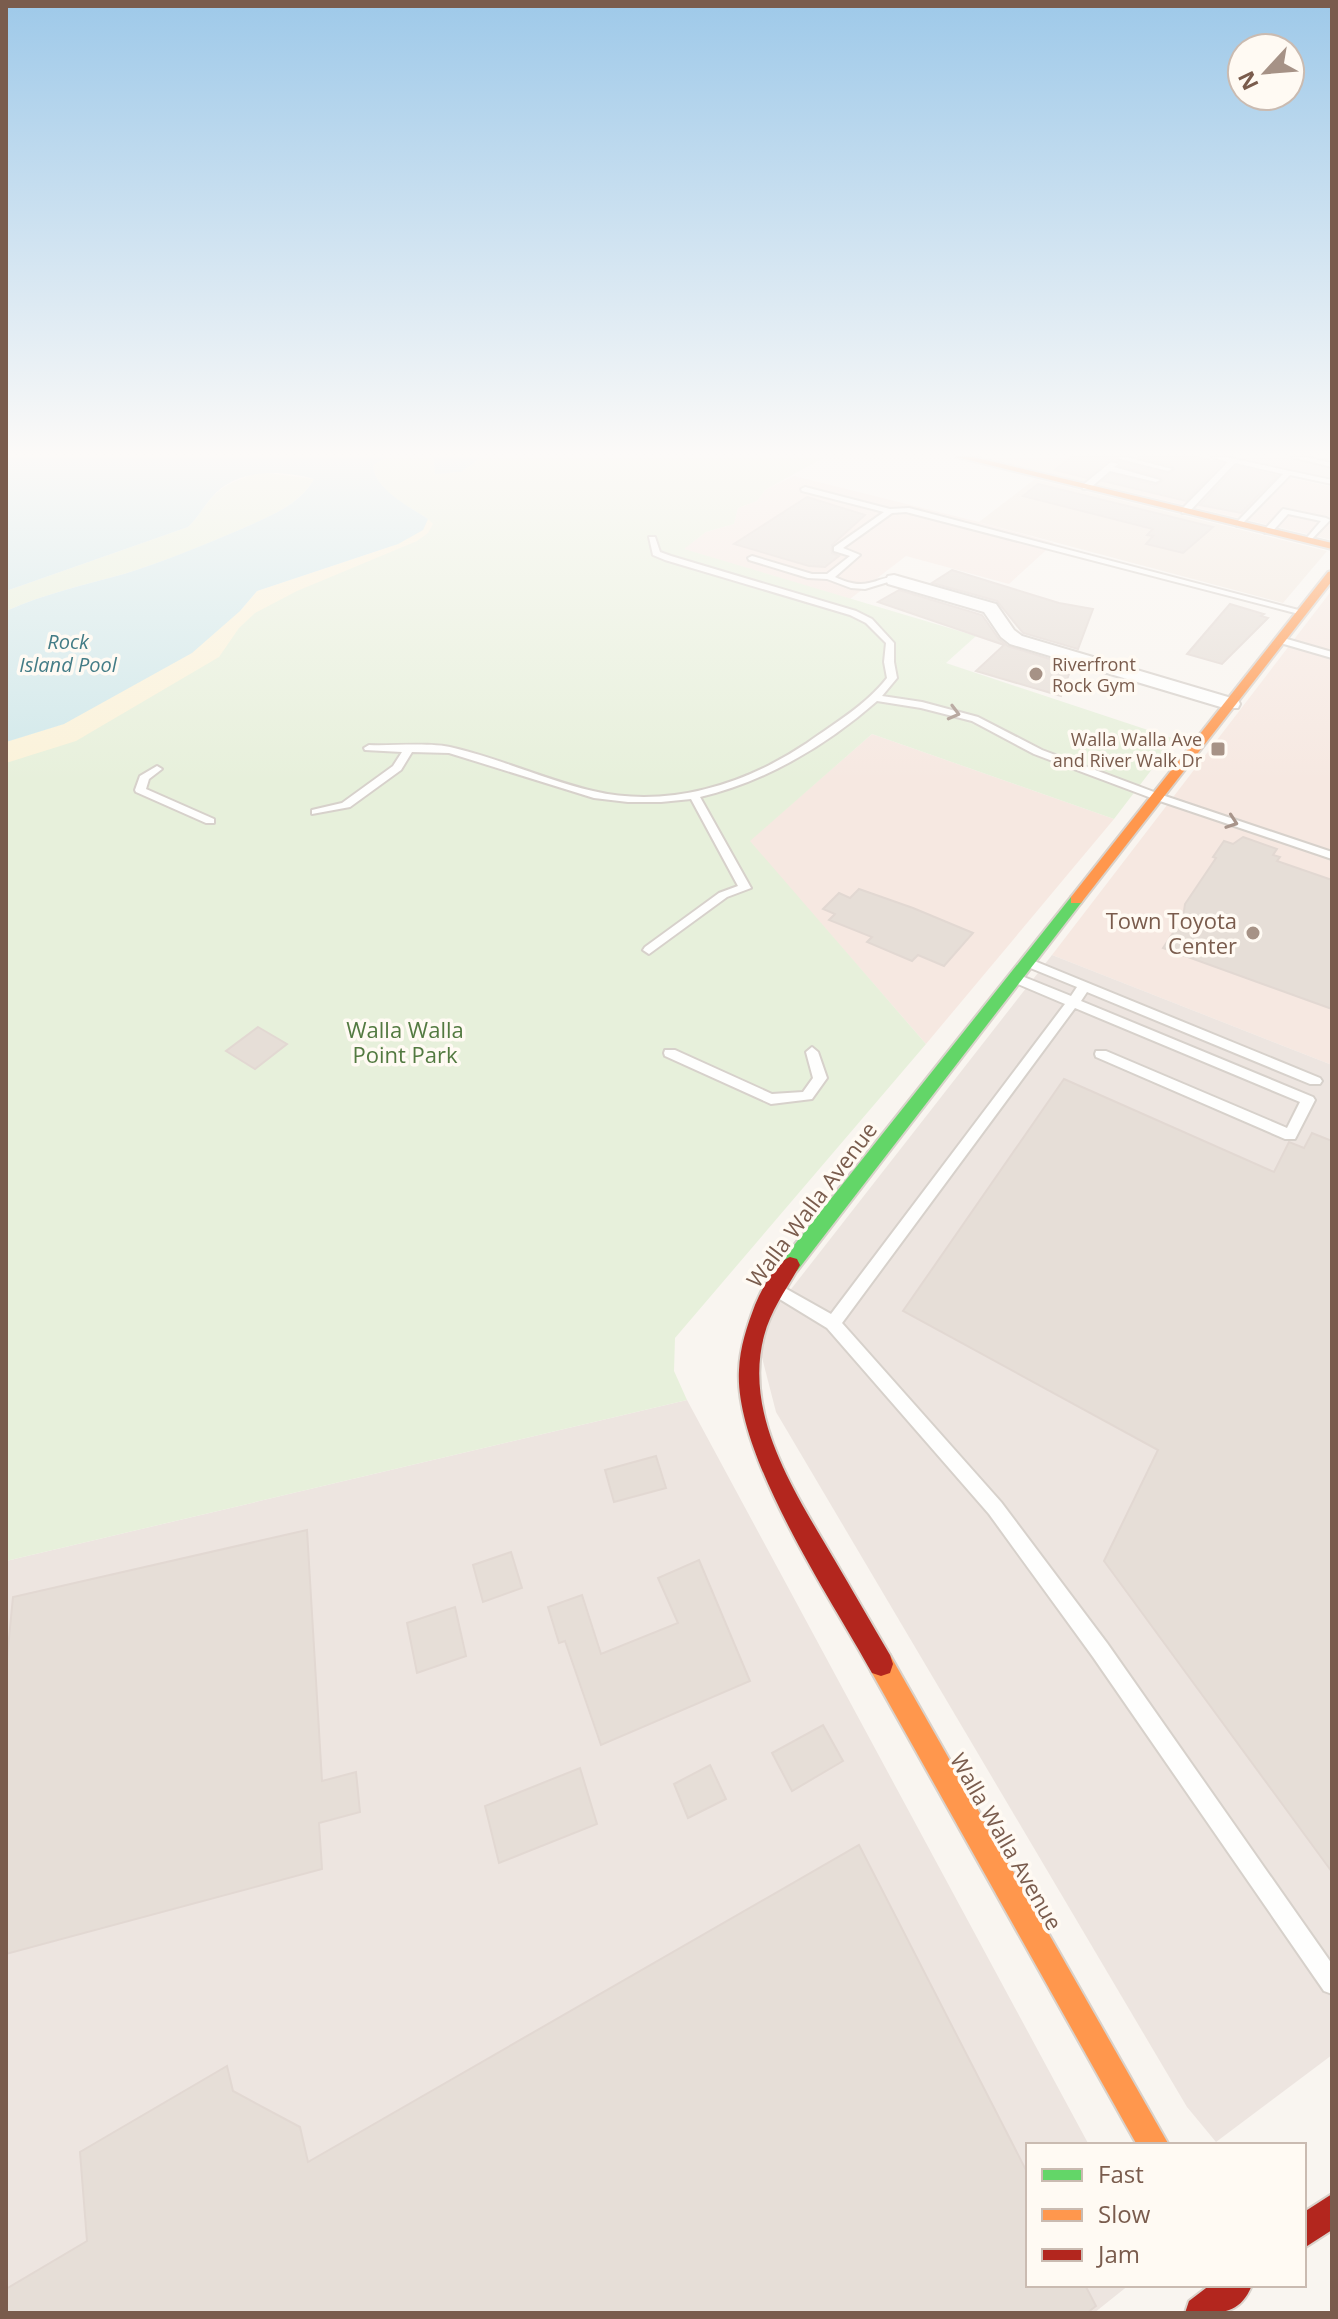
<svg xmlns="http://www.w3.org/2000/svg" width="1338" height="2319" font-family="'Open Sans',sans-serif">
<rect width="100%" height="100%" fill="#f9f5f0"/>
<g fill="#f2e8de">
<polygon points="980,457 1184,457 1142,495"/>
<polygon points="1035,479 1327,551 1283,603 979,522"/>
</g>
<g fill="#f6e8e1">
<polygon points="1184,457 1197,457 1332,487 1332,540 1142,495"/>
<polygon points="794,476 979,522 1054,543 1009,584 906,556 850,599 683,549 706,532 734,524 738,508 757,501 765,490"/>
<polygon points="1332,590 1332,1065 1052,955"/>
<polygon points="872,734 1114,819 926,1044 749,841"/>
</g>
<g fill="#ede5e0">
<polygon points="1235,457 1332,457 1332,478"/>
<polygon points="1052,955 1332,1065 1332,2055 1216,2142 1187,2107 776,1412 756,1334"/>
<polygon points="687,1400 1089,2145 1028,2145 1028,2285 1129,2285 1094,2313 6,2313 6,1561"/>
</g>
<g fill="#e7f0db">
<path d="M388,457H433L435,474L461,472L482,457H825L765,490L757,501L738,508L734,524L706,532L684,549L976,636L946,663L1175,739L1114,819L872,734L750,841L926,1044L675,1338L674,1371L687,1400L6,1561V742L64,724L240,611L397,544L428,519C410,507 374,490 373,465Z"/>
<path d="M260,472L314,479C297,507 268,517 239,530C202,546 163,562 124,574C84,585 44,594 6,611V591L188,527C198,518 204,506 213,496C226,483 243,478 260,472Z"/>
</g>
<polygon fill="#fbf2d9" points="428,519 433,524 428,533 417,541 297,591 255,613 239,628 219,657 76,741 6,763 6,742 64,724 240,611 257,591 398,544 423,530"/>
<g fill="#d0e8ea">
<path d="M6,457H388L373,465C374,489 410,507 428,519L423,530L398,544L257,591L240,611L192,653L64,724L6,742V611C44,594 84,585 124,574C163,562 201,546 239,530C267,517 298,507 314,479C280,470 237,468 212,497C203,507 198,518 188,527L6,591Z"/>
<polygon points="433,457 482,457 461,472 435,474"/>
</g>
<g fill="#e6ded7" stroke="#e2d8d2" stroke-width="2">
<polygon points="1071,457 1116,457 1118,461 1109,460 1087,478 1055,470"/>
<polygon points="1137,457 1197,457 1222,463 1186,501 1103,481 1111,474 1155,485 1163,481 1161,477 1120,466 1120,462 1167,474 1175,470 1173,466"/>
<polygon points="1236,466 1277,476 1241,513 1200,505"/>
<polygon points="1038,484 1213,527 1183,553 1146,544 1153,536 1147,535 1153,529 1023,496"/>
<polygon points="807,497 865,515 832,545 832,553 839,556 825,567 809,566 734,544"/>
<polygon points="952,570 1059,603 1093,609 1078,649 1023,633 997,601 932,583"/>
<polygon points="899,590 982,615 999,639 1008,646 1072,666 1061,696 976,671 1004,645 878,602"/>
<polygon points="1230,604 1264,614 1261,616 1268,618 1222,664 1187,654"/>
<polygon points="1243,837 1277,849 1273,855 1280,857 1277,861 1332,880 1332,1009 1163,948 1183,918 1185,904 1216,858 1213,857 1224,841 1233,844"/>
<polygon points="859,889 913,908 973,933 944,966 918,955 912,961 867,942 872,937 829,920 835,914 823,909 839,893 850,898"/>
<polygon points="258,1027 287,1044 255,1069 226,1051"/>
<polygon points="1064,1079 1274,1172 1289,1142 1304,1148 1312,1133 1332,1141 1332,1872 1104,1561 1158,1450 903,1311"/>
<polygon points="656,1456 666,1488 614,1502 605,1470"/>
<polygon points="307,1530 322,1781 356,1772 360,1812 319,1823 322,1869 6,1954 6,1669 13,1597"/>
<polygon points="511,1552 522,1588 483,1602 473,1565"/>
<polygon points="699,1560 750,1681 601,1745 565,1641 559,1643 548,1607 582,1595 601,1654 678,1623 658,1578"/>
<polygon points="455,1607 466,1656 417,1673 407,1623"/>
<polygon points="823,1725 843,1761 792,1791 772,1753"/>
<polygon points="710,1765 726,1799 688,1818 674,1784"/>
<polygon points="580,1768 597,1824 499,1863 485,1806"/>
<polygon points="859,1845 1028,2174 1028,2285 1085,2285 1096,2306 1087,2313 6,2313 6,2289 87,2241 80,2152 227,2066 233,2091 300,2127 308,2162"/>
</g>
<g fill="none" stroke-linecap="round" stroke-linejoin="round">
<g stroke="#d7d1cb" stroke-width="4">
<g id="lane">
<polygon points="1119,457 1126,457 1172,469 1168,471 1120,459"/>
<polygon points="1212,457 1225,457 1332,480 1332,484 1290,475 1240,526 1237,526 1237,522 1283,474 1235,463 1188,513 1182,513 1182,509 1228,462"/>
<polygon points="1292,457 1305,457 1332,463 1332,467"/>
<polygon points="1111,462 1118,464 1114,467 1160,480 1156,482 1110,471 1089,489 1083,489 1083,485"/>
<path d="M805,487L890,509L909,508L1306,612L1299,614L906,512L892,513L843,548L860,555L835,577C846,582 857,586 869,583C880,581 885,576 897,578V582H888L865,589L851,588L827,579L808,578L749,560L748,558L752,556L812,574H827L850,556L834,551V547L884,512L802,491L801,489Z"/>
<polygon points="1283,509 1326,518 1330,520 1309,542 1305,540 1321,521 1288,514 1271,533 1265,533 1265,529"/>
<path d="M649,537H655L660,552L671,556L856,611L872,619L894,643V662L897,678L882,696L922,702L978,717L1042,750L1162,795L1332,852V859L1154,799L1034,754L972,721L921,708L877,701C827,745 765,782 700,797L751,888L727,897L649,954L643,950L645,947L719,893L738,886L691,799L661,802H628L594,798L449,753L412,752L401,770L350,807L312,814V810L342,803L393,766L402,752L365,750L364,748L369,745C394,746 431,742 454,748C501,759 546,780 593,791C668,809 746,784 807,743C835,723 866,705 887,678L884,662L886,643L866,623L850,615L665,560L653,555Z"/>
<polygon points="1280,637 1332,652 1332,658 1277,642 1277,638"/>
<polygon points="157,766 162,769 149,779 146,789 214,819 214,823 206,823 136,792 135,790 140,776"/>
<polygon points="1027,958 1320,1078 1322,1081 1320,1084 1310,1084 1087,992 1081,1001 1313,1097 1315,1100 1295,1139 1285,1139 1096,1057 1095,1054 1096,1051 1106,1051 1287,1128 1300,1102 1075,1008 842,1323 1001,1502 1107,1643 1332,1964 1332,1994 1324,1991 1093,1657 989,1514 827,1328 773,1295 770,1291 773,1287 778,1285 783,1287 831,1314 1065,1004 1011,981 1009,978 1011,975 1019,975 1071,996 1077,987 1023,965 1021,962"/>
<polygon points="812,1047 818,1052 827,1078 812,1099 771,1104 665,1056 664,1053 665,1050 675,1050 772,1094 803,1092 813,1078 806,1052"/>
</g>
</g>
<g stroke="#d7d1cb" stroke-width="4">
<polygon id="street" points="894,575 996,604 1014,630 1022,636 1238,700 1240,704 1238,708 1224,708 1010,644 1001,637 984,612 888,584 886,580 888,576"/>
</g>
<g stroke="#d9d2cb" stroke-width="4">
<polygon id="fast" points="1076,895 1083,900 1081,903 797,1271 790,1273 783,1271 780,1265 783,1259 1071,897"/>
</g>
<g stroke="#d9d2cb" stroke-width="4">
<g id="slow">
<polygon points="957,457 973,457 1332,543 1332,549"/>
<polygon points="1332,571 1332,581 1081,903 1071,903 1071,897 1328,572"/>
<polygon points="881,1652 890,1655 1169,2145 1137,2145 872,1673 869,1664 872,1655"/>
</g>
</g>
<g stroke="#d9d2cb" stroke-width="4">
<g id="jam">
<path d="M790,1257L797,1259L800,1265C787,1289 771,1309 764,1336C743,1416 796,1494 834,1559C853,1591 871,1623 890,1655L893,1664L890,1673L881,1676L872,1673C830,1597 734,1455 739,1370C740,1347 747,1326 755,1305C761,1291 775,1262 790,1257Z"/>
<polygon points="1332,2194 1332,2230 1304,2248 1304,2212"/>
<path d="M1210,2285H1252C1239,2318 1215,2313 1185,2313L1189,2301Z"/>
</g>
</g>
<use href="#lane" fill="#fefefd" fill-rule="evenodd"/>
<use href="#street" fill="#fefefd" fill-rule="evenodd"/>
<use href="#fast" fill="#63d668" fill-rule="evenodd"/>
<use href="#slow" fill="#ff974d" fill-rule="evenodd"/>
<use href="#jam" fill="#b3261e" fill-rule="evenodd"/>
</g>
<defs><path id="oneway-chevron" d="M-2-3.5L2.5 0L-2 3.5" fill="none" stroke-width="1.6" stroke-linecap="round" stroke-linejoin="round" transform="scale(2)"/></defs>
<g stroke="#a8958b">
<use href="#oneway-chevron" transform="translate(954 713) rotate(15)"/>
<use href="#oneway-chevron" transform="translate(1232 822) rotate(19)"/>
</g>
<linearGradient id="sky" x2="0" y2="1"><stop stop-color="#9ec9e9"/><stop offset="0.58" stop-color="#fcfaf8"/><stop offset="1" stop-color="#fcfaf8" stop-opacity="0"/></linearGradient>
<rect width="1338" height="782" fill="url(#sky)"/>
<g fill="#a69286" stroke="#fffaf3" stroke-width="3">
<circle cx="1036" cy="674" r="8"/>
<rect x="1210" y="741" width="16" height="16" rx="4"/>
<circle cx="1253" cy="933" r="8"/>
</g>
<g text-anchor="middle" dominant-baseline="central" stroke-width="7" stroke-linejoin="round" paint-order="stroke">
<g font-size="18" fill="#7a5c4d" stroke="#fffaf3" text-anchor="start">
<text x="1052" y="664">Riverfront<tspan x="1052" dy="21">Rock Gym</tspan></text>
<text x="1202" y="739" text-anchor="end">Walla Walla Ave<tspan x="1202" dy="21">and River Walk Dr</tspan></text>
</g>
<g font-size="20" font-style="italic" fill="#437c86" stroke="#fffaf3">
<text x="68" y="641">Rock<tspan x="68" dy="23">Island Pool</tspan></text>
</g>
<g font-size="22" fill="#7a5c4d" stroke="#fffaf3" text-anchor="end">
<text x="1237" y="920">Town Toyota<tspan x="1237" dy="25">Center</tspan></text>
</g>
<g font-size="22" fill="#537a41" stroke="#fffaf3">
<text x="405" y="1029">Walla Walla<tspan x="405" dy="25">Point Park</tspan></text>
</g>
<g font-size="22" fill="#7a5c4d" stroke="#fffaf3">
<text transform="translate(811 1204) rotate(-53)">Walla Walla Avenue</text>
<text transform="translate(1007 1841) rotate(60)">Walla Walla Avenue</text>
</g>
</g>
<rect width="1338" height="2319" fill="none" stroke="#7a5c4d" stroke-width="16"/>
<rect x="1026" y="2143" width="280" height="144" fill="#fffaf3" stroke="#cabbb1" stroke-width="2"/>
<rect x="1042" y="2169" width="40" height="12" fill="#63d668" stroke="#cabbb1" stroke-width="2"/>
<text x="1098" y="2183" font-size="24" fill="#7a5c4d">Fast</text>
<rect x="1042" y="2209" width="40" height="12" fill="#ff974d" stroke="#cabbb1" stroke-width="2"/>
<text x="1098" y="2223" font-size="24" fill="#7a5c4d">Slow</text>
<rect x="1042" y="2249" width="40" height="12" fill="#b3261e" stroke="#cabbb1" stroke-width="2"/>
<text x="1098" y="2263" font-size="24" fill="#7a5c4d">Jam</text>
<g transform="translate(1266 72) rotate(244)"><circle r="38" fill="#fffaf3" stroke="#cabbb1" stroke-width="2"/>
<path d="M0-6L14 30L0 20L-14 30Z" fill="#a69286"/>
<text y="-12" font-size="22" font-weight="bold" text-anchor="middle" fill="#7a5c4d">N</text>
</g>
</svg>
